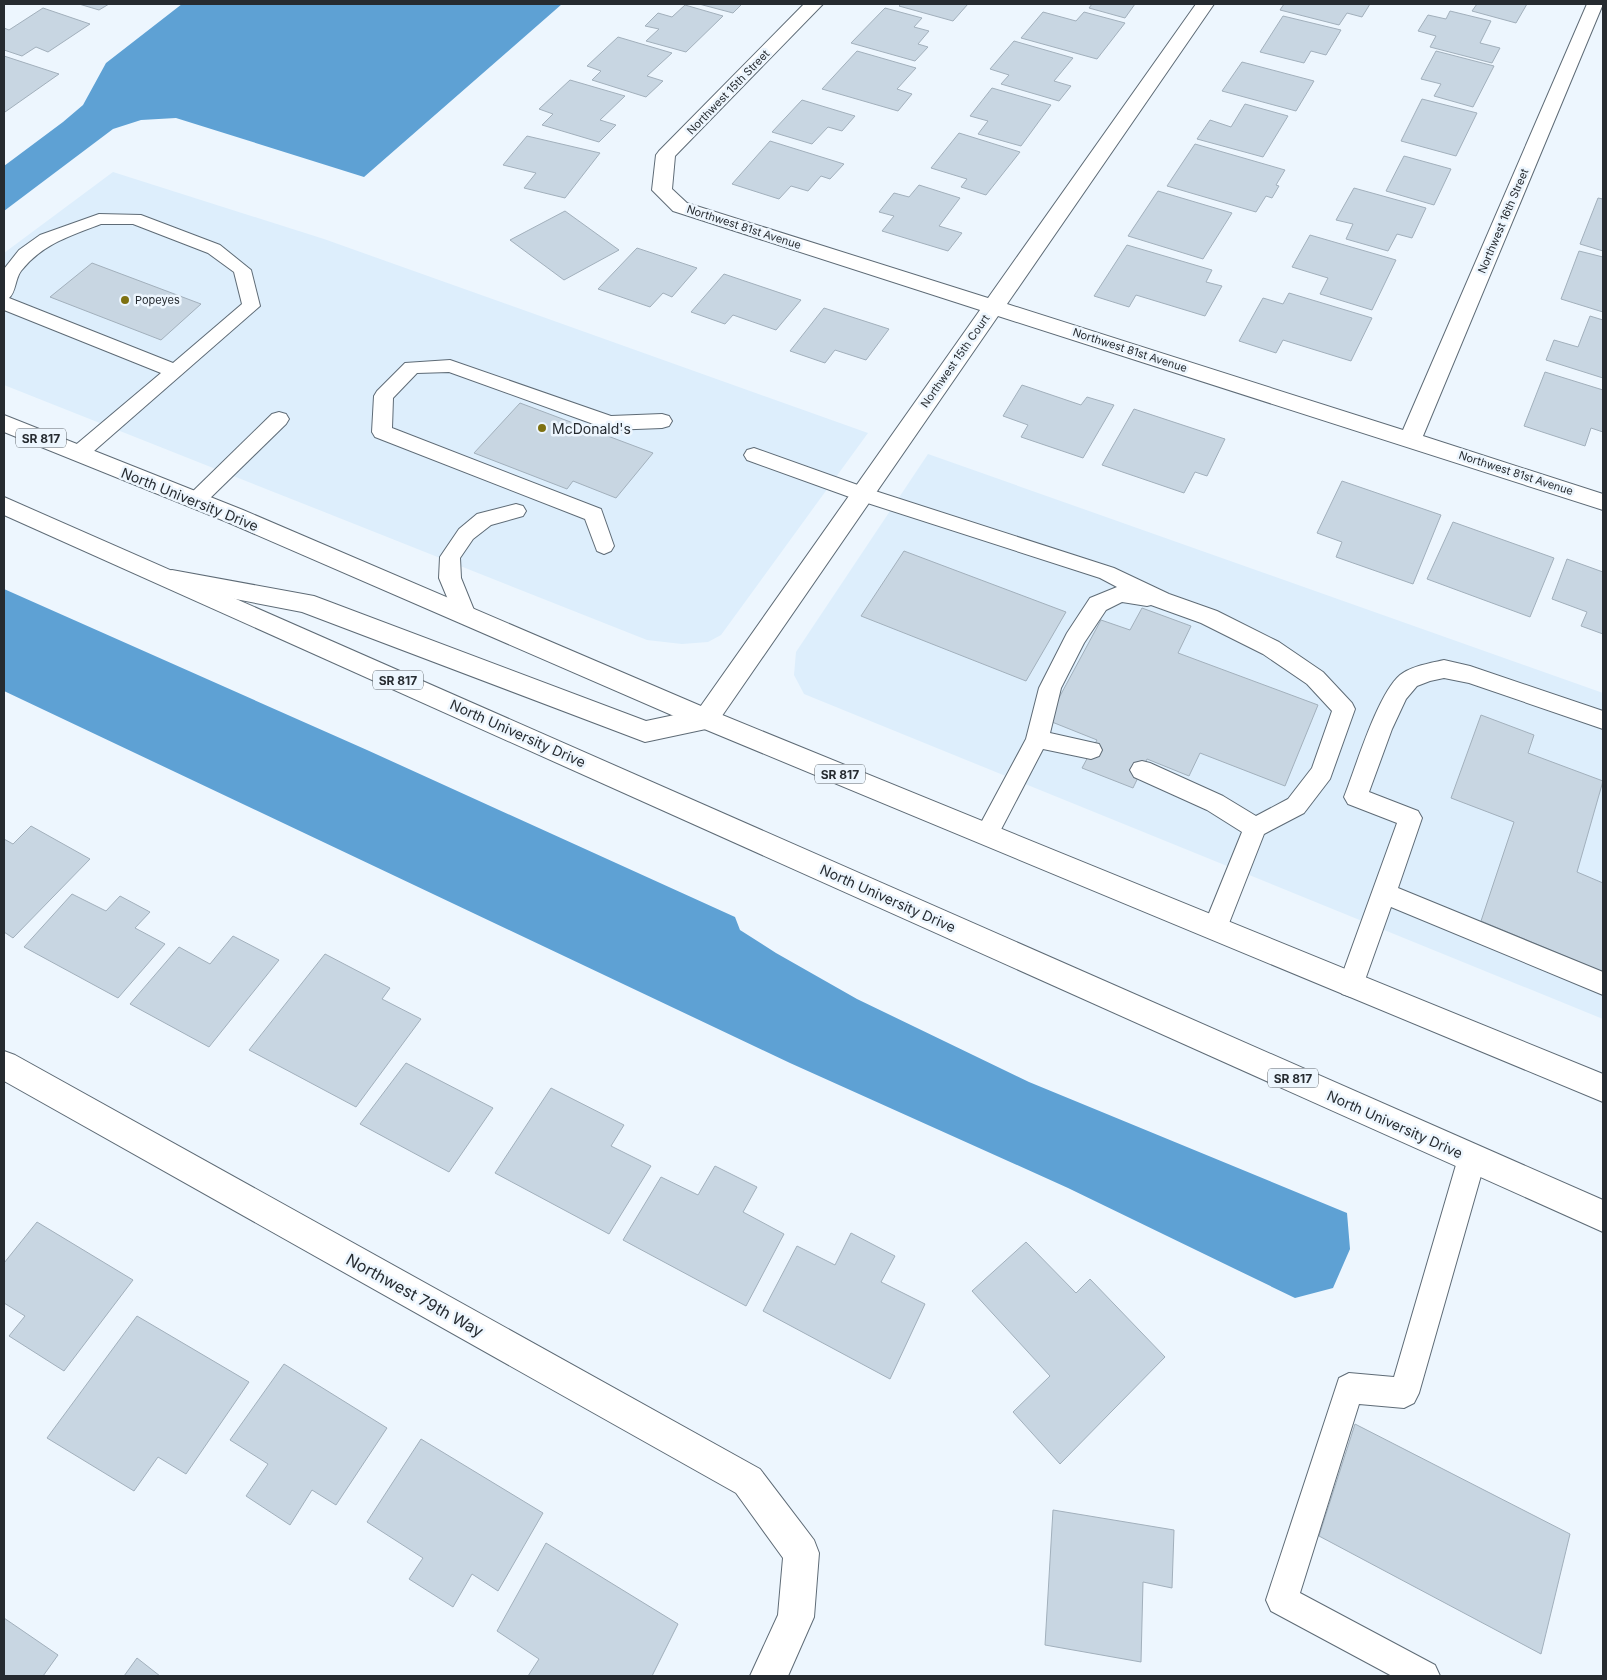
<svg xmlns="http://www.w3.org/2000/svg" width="1607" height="1680" font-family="Inter,sans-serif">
<rect width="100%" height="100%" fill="#edf6fe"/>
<g fill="#ddeefc">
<polygon points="113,172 324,239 868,433 721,635 708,642 682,644 647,640 4,385 4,253"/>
<polygon points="928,454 1603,693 1603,1019 804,694 794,675 796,652"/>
</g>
<g fill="#5ea1d4">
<polygon points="182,4 562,4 364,177 176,118 141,120 113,129 4,211 4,166 63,122 83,105 106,63"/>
<polygon points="4,589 367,750 735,917 740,930 776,953 857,999 1029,1082 1347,1213 1350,1249 1333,1288 1295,1298 1068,1188 790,1063 4,691"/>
</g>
<g fill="#c8d6e2" stroke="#a2b0bc">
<polygon points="79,4 109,4 99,10"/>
<polygon points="699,4 742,4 733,13"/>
<polygon points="901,4 968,4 953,21 899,6"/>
<polygon points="1092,4 1135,4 1125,18 1089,8"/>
<polygon points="1284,4 1370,4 1362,17 1347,13 1339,25 1280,10"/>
<polygon points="1477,4 1527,4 1516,23 1472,11"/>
<polygon points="685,5 723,16 686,52 646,41 659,29 645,26 658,13 672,17"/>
<polygon points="43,8 90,24 48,52 36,47 22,56 4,50 4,28 9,30"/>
<polygon points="885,8 922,18 914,27 929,31 918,44 928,47 915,61 851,43"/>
<polygon points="1450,11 1491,21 1480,43 1500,48 1492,63 1430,47 1436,36 1418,31 1428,15 1446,19"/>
<polygon points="1043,12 1076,21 1084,12 1125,23 1097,59 1021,38"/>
<polygon points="1283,16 1341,30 1326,55 1311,51 1304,63 1260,52"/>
<polygon points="618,37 672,53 647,76 663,81 646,97 592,80 601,71 587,66"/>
<polygon points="1014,41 1073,58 1054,81 1071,86 1059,101 1001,84 1009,75 990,69"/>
<polygon points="857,51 916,68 897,89 912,94 898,111 822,89"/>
<polygon points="1436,51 1494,66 1473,107 1434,96 1441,84 1421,79"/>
<polygon points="4,56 59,74 5,112 4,111"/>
<polygon points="1242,62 1314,81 1296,111 1222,91"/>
<polygon points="570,80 625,96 600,120 616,125 599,142 542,125 553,114 539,109"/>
<polygon points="992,88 1051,105 1021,146 978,134 988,121 970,116"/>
<polygon points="1422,99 1477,113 1456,156 1401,141"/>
<polygon points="802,100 855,116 842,131 828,127 812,144 772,132"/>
<polygon points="1245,104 1288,116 1263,157 1197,139 1210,120 1231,127"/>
<polygon points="959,133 1020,152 986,195 961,187 967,179 931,168"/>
<polygon points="527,136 600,153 565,198 524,188 536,173 503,165"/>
<polygon points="770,141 844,164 830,179 821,176 808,191 791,186 779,199 732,184"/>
<polygon points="1195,144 1285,170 1276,185 1279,186 1272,198 1266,196 1256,212 1167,186"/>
<polygon points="1404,156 1451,169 1434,205 1386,191"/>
<polygon points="919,185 960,198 939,226 962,233 948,251 882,231 894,216 879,212 894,193 909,197"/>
<polygon points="1354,188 1426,208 1412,238 1397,234 1388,251 1346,239 1353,224 1336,220"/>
<polygon points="1158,191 1232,213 1203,259 1128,236"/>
<polygon points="1598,198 1603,199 1603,251 1580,244"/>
<polygon points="565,211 619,250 564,280 510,240"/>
<polygon points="1310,235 1396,260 1372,310 1320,294 1328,278 1292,267"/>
<polygon points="1127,245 1212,270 1206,282 1222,286 1205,316 1136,295 1129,307 1094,296"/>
<polygon points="637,248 697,268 672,297 663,293 650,307 598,289"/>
<polygon points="1579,251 1603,257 1603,312 1561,299"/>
<polygon points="92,263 201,304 161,340 50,297"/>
<polygon points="724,274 801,300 776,330 733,315 725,324 691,312"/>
<polygon points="1289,293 1372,318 1351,361 1283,340 1276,353 1239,341 1263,298 1283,304"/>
<polygon points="824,308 889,329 866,360 835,350 825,363 790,351"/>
<polygon points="1590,316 1603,320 1603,378 1546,360 1554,340 1578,347"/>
<polygon points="1545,372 1603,390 1603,432 1591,428 1585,446 1524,426"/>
<polygon points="1022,385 1081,405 1087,397 1114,405 1083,458 1021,437 1028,425 1003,416"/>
<polygon points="520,403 653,453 616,498 573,481 567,489 474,453"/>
<polygon points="1134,409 1225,439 1207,476 1195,472 1184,493 1102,465"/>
<polygon points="1342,481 1441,515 1413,584 1336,557 1342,542 1317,533"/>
<polygon points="1453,522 1554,558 1530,617 1427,579"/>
<polygon points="904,551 1066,612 1026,681 861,616"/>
<polygon points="1567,559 1603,572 1603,634 1581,626 1587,612 1552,599"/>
<polygon points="1142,608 1191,626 1178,653 1318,705 1285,786 1200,753 1189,776 1147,759 1133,788 1082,768 1097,740 1047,720 1101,620 1130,630"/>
<polygon points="1481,715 1534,735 1528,753 1603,781 1577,872 1603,883 1603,972 1481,921 1514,822 1451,798"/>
<polygon points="31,826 90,859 13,938 4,932 4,839 13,844"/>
<polygon points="72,894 106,911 120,896 150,912 135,928 165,944 118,998 24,947"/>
<polygon points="233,936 279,960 209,1047 130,1004 179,947 210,964"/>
<polygon points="325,954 390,988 382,999 421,1019 356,1107 249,1050"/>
<polygon points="406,1063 493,1108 449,1172 360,1124"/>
<polygon points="551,1088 624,1125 611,1146 651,1166 609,1234 495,1173"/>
<polygon points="715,1166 757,1187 743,1212 784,1234 746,1306 623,1240 661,1177 698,1195"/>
<polygon points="37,1222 133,1280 64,1371 9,1336 25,1316 4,1303 4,1263"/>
<polygon points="851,1233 895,1256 881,1282 925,1304 890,1379 763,1311 797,1246 835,1265"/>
<polygon points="1026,1242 1076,1293 1090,1279 1165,1357 1060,1464 1013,1412 1050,1376 972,1291"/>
<polygon points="137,1316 249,1382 186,1474 158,1457 134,1491 47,1438"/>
<polygon points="284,1364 387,1428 336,1505 312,1490 290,1525 246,1496 268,1464 230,1440"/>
<polygon points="1355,1424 1570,1534 1541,1654 1319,1536"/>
<polygon points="421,1439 543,1513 498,1591 472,1574 453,1607 409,1579 423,1558 367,1522"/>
<polygon points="1053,1510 1174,1530 1172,1588 1143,1582 1141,1662 1045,1645"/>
<polygon points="546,1543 678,1624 652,1676 528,1676 539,1659 497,1631"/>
<polygon points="4,1618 58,1655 43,1676 4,1676"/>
<polygon points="137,1658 160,1676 124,1676"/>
</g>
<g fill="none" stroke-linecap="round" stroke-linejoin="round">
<g stroke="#5e6b76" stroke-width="2">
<g id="service">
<path d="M99,214L141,215L220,245L251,270L260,306L86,458L79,460L72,458L69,453L72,448L161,373L4,310V269L19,250L40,235ZM101,224H133L208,253L234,272L242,304L173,363L9,298C16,292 15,279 21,271C42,244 70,236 101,224Z"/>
<polygon points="450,360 611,416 662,414 669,416 672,421 669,426 662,428 610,430 449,372 417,373 393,398 392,428 601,509 614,546 611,551 604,554 597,551 585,519 375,437 372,432 374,396 377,391 405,363"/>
<polygon points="279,412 286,414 289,419 286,424 202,506 195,508 188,506 185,501 188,496 272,414"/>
<polygon points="754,448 869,489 1114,568 1169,594 1217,611 1279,642 1323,672 1352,703 1355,709 1330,779 1304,813 1264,834 1224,936 1215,939 1206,936 1203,928 1242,832 1207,810 1134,777 1130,770 1134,763 1142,761 1150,763 1223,796 1256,816 1288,799 1312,768 1332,711 1307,684 1263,654 1201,623 1151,605 1147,606 1122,602 1106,610 1084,643 1061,688 1050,733 1099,744 1102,750 1099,756 1091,759 1043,749 995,841 987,844 979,841 975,834 1026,739 1039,688 1067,633 1090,598 1117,587 1100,578 855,499 747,460 744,455 747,450"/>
<polygon points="516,504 523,506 526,511 523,516 491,525 473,539 460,558 461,578 476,615 473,621 465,623 457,621 439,578 440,557 459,529 477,514"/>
<path d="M1444,660L1470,666L1603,711V729L1469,683L1444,678L1430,681L1417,686L1406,699L1392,729L1369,792L1418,811L1422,818L1398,888L1603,972V995L1391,907L1360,994L1351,997L1342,994L1338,986L1397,823L1348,804L1344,797C1356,767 1377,695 1400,675C1411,666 1431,663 1444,660Z"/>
<polygon points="1472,1145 1482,1149 1486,1158 1419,1393 1414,1403 1404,1408 1359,1404 1300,1593 1435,1665 1440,1676 1392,1676 1271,1611 1266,1600 1339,1378 1349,1373 1394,1377 1458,1158 1462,1149"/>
</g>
</g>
<g stroke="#5e6b76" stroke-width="2">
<g id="minor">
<polygon points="804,4 823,4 675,156 672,189 687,203 988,298 1196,4 1214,4 1007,304 1403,430 1587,4 1603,4 1423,436 1603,494 1603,510 998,316 715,726 706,729 645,742 302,612 163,585 160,579 163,573 172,570 314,596 646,721 698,710 980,310 673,211 652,190 656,155 659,151"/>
<polygon points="4,1051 15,1055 760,1469 814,1540 819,1553 814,1617 788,1676 750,1676 778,1615 783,1558 736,1493 4,1081"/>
</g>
</g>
<g stroke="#5e6b76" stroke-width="2">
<g id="primary">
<polygon points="4,415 243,510 715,712 1603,1074 1603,1102 697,726 227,522 4,432"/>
<polygon points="4,497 1603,1200 1603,1232 4,515"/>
</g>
</g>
<use href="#service" fill="#fff" fill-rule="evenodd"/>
<use href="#minor" fill="#fff" fill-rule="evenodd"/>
<use href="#primary" fill="#fff" fill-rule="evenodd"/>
</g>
<g fill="#7e7111" stroke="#edf6fe" stroke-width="2">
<circle cx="125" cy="300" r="5"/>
<circle cx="542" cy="428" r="5"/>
</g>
<g text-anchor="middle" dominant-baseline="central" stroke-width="5" stroke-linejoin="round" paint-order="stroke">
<g font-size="11" fill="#262b30" stroke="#edf6fe">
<text transform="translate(728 92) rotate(-46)">Northwest 15th Street</text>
<text transform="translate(1503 221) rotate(-67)">Northwest 16th Street</text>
<text transform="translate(744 227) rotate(18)">Northwest 81st Avenue</text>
<text transform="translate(1130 350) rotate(18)">Northwest 81st Avenue</text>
<text transform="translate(955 361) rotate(-55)">Northwest 15th Court</text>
<text transform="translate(1516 473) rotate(18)">Northwest 81st Avenue</text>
</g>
<g font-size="11" fill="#262b30" stroke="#edf6fe" text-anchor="start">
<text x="135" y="300">Popeyes</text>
</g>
<g fill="#edf6fe" stroke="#62686e" stroke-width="1">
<rect x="16" y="428.5" width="50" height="19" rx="4"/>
<rect x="373" y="670.5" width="50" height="19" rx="4"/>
<rect x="815" y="764.5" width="50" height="19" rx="4"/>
<rect x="1268" y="1068.5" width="50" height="19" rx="4"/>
</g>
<g font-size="12" font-weight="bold" fill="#262b30">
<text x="41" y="438">SR 817</text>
<text x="398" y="680">SR 817</text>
<text x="840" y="774">SR 817</text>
<text x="1293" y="1078">SR 817</text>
</g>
<g font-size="14" fill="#262b30" stroke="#edf6fe" text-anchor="start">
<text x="552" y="428">McDonald's</text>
</g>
<g font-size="14" fill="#262b30" stroke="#edf6fe">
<text transform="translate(190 499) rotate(22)">North University Drive</text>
<text transform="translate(518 733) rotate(24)">North University Drive</text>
<text transform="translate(888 898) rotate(24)">North University Drive</text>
<text transform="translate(1395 1124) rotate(24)">North University Drive</text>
</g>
<g font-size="16" fill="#262b30" stroke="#edf6fe">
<text transform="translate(415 1295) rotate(29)">Northwest 79th Way</text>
</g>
</g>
<rect width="1607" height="1680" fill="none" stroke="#262b30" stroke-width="10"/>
</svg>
